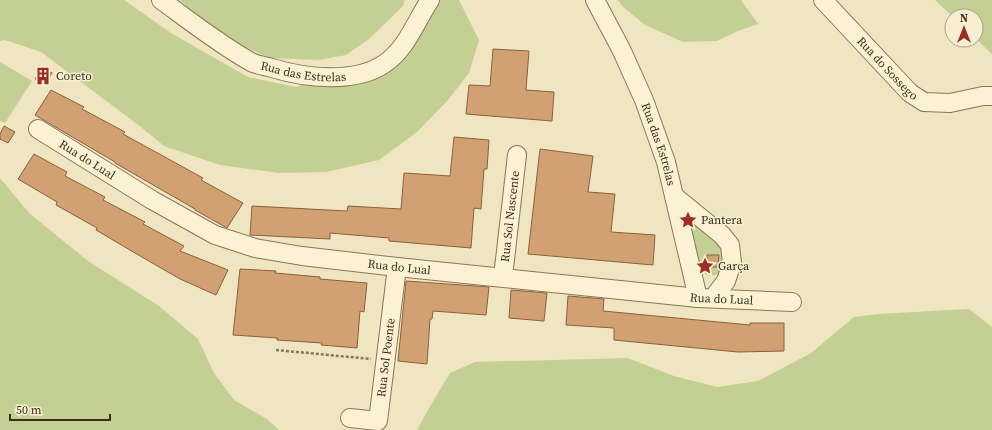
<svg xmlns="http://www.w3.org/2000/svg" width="992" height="430" font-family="'Source Serif 4',serif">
<rect width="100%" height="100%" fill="#f0e5c1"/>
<g fill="#c4cf94">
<polygon points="0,0 124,0 171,33 248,77 296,87 329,77 385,64 430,0 459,0 479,40 469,73 448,100 417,132 379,160 326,172 279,173 220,165 164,146 141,127 41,52 5,40 0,41"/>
<polygon points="179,0 405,0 403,6 369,39 346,55 318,60 270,58 245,47 218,30"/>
<polygon points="618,0 741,0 758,24 738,31 717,41 683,42 645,25 622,6"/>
<polygon points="935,0 992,0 992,54 976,39 976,16 952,16"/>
<polygon points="0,62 32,81 5,123 0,121"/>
<polygon points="0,178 29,213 88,261 159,306 198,339 214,373 234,400 267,419 279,430 0,430"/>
<path d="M687,215L712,233L725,253L723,271C714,277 707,278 700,269Z"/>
<polygon points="969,309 992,327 992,430 417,430 429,408 450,373 475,362 628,358 674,376 717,387 758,381 811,353 854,317 878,314"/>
</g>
<g fill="#d1a174" stroke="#8b613c">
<polygon points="493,49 529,51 526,90 554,92 552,121 466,114 469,85 490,86"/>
<polygon points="41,68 52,73 45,84 35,79"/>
<polygon points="51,90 84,107 82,109 125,132 123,134 203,178 201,180 243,203 227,228 195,210 195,209 115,163 115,162 35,115"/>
<polygon points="4,126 15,132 8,143 0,139 0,134"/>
<polygon points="454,137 489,140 487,169 484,169 481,209 474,208 471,248 389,241 389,238 330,233 330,239 250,235 252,206 347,211 348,206 401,209 404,173 450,176"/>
<polygon points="540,149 593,156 588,192 615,194 611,232 655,235 653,265 528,254"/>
<polygon points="34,154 67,172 65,176 105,197 103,200 145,222 143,224 184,246 180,251 228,270 216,295 180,279 135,253 96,230 97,228 56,205 57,202 18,179"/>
<polygon points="707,255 719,255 718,267 707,267"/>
<polygon points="240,269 276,271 275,273 320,277 320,279 367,283 364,312 360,311 357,348 321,345 322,343 277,340 277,338 233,335"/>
<polygon points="406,281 489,287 486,315 433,311 432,319 430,319 427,364 398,361"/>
<polygon points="511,290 547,293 544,321 509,318"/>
<polygon points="568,296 604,299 603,311 750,325 750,323 784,323 784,351 738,352 614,340 614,328 566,325"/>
</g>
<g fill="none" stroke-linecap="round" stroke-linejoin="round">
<g stroke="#8b7657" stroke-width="20">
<g id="minor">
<path id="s1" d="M161,0C190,21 219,44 251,62C257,65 265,66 272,68C305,78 354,84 384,64C406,50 416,21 430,0"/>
<path id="s2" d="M595,0L621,49L644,100L666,162L698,298"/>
<path id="s3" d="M823,0L910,93L924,102L950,103L983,96H992"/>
<path id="s4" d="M38,129L152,200L215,235L255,248L302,256L397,267L698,298L792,302"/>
<polyline points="674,196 722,235 730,245 732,263 726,281 713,298"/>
<path id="s5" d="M503,277L517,155"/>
<path id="s6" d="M350,418L378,421L397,267"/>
</g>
</g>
<polyline stroke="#8b7657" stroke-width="2.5" stroke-dasharray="3 2" stroke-linecap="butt" points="276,350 371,359"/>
<use href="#minor" stroke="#fbf2d4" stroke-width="18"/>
</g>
<defs>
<g id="building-bare" transform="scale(1.38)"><path d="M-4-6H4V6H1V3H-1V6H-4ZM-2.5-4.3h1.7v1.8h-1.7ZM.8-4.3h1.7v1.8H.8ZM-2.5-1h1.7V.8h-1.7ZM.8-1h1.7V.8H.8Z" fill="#9d2c24" stroke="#f7efd1" stroke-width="2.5" paint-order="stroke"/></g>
<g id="sight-bare" transform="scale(1.38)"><path d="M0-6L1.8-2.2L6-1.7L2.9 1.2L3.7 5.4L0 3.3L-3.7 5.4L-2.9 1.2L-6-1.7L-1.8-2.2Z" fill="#9d2c24" stroke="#f7efd1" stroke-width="2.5" paint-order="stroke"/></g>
</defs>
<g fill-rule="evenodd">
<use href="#building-bare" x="43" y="76"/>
<use href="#sight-bare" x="688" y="220"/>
<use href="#sight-bare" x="705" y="266"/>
</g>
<g text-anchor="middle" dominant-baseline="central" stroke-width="3" stroke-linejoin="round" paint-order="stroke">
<g font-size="12" fill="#392d1c" stroke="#f7efd1">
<text stroke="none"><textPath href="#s3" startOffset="94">Rua do Sossego</textPath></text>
<text stroke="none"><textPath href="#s1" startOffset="163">Rua das Estrelas</textPath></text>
<text stroke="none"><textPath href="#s2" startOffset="158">Rua das Estrelas</textPath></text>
<text stroke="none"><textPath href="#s4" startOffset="58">Rua do Lual</textPath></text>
<text stroke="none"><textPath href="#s5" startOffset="61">Rua Sol Nascente</textPath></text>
<text stroke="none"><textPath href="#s4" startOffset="394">Rua do Lual</textPath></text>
<text stroke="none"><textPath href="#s4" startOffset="718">Rua do Lual</textPath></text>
<text stroke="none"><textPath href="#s6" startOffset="92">Rua Sol Poente</textPath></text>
</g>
<g font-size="12" fill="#392d1c" stroke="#f7efd1" text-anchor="start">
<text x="56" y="76">Coreto</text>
<text x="701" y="220">Pantera</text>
<text x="718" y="266">Garça</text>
</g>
</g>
<g transform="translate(964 28)"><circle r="19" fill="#f7efd1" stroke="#aba189"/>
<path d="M0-3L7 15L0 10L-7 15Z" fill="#9d2c24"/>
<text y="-6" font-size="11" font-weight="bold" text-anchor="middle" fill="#392d1c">N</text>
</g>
<path d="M10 414v6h100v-6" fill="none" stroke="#392d1c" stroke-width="2"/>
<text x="16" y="414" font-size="12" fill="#392d1c" stroke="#f7efd1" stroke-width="3" paint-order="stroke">50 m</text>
</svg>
